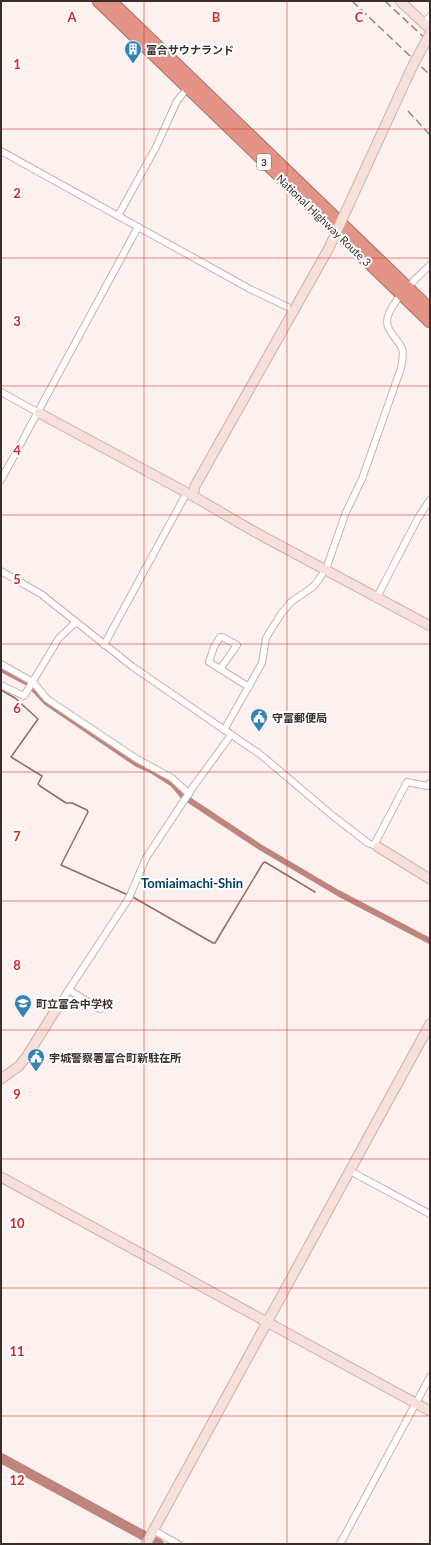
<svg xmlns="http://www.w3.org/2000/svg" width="431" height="1545" font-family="Lato,'Noto Sans JP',sans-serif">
<rect width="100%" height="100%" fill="#fdf1ef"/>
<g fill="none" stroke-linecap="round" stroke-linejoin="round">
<g stroke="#956b63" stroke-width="1.5">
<polyline points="1,690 15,698 38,719 11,757 42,776 38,784 40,786 66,803 72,803 87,810 88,812 61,865 128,895"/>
<polyline points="131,896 213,943 215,943 263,863 265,862 315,892"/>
</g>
<polyline stroke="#bd857b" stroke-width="6" points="1,669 28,683 46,702 137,764 151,770 173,784 183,796 260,847 338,893 430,941"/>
<polyline stroke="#bd857b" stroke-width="10" points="1,1458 159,1544"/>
<g stroke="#ccb0ab" stroke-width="8">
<g id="street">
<polyline points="424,23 430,16"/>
<polyline points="1,151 250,289 294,310"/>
<polyline points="118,216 156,147 177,101 189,86"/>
<polyline points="1,392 39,413"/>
<polyline points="1,480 138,227"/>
<polyline points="1,571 41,594 133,667 261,755 333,816 368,843 378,847"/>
<polyline points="377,597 418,518 430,500"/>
<polyline points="104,645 186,494"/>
<polyline points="1,664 33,682 47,699 137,759 172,778 189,794"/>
<polyline points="221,668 237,645 222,637 220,637 214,647 209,662 249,687"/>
<polyline points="1,685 24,696 59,638 76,622"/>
<path d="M224,730L262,663L266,638L281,614L291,602L314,586L326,569L346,512L362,479L401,368C406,343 400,348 389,329C378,311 418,277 430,265"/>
<polyline points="374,845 407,782 427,786 430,783"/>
<polyline points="69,990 100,1009"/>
<polyline points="60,1003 129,898 146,858 193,787 231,735"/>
<polyline points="350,1171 430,1214"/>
<polyline points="153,1530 178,1544"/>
<polyline points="340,1544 430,1377"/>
</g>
</g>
<g stroke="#ccb0ab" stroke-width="11">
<g id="secondary">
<polyline points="400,1 430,29"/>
<polyline points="294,310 195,486 193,496 255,532 430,626"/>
<polyline points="39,413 193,496"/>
<polyline points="378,847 430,879"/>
<polyline points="1,1079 19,1066 27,1056 60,1003"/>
<polyline points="1,1177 430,1411"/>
<polyline points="146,1544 430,1024"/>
</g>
</g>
<g stroke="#a87066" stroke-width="13">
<g id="highway">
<polyline points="98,1 430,322"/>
<polyline points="111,1 430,309"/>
</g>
</g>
<use href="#street" stroke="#fff" stroke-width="6"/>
<use href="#secondary" stroke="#f7dfdb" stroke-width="9"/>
<use href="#highway" stroke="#e49486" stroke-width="11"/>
<g stroke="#918583" stroke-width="1.5" stroke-dasharray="8 4" stroke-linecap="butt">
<polyline points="352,1 430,75"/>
<polyline points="385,1 430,43"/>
<polyline points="408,111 430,135"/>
</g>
<g stroke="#ccb0ab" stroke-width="11" stroke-linecap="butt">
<polyline id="secondary-bridge" points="294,310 329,248 413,65 430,34"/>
</g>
<use href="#secondary-bridge" stroke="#f7dfdb" stroke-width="9"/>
</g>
<path fill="none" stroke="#d62828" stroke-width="1" stroke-opacity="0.55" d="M144,1V1544M287,1V1544M1,129H430M1,258H430M1,386H430M1,515H430M1,644H430M1,772H430M1,901H430M1,1030H430M1,1159H430M1,1288H430M1,1416H430"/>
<defs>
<g id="building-pin" transform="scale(0.9)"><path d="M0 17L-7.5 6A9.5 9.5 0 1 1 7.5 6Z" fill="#3483b5" stroke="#fff"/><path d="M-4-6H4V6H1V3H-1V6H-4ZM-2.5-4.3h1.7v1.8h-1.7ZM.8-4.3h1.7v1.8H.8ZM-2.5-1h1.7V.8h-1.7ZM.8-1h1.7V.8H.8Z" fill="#fff"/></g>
<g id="civic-pin" transform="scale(0.9)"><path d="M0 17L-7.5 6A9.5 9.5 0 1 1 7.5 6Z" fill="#3483b5" stroke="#fff"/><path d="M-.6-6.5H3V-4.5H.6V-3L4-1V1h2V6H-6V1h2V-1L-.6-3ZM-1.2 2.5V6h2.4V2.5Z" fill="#fff"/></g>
<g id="school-pin" transform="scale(0.9)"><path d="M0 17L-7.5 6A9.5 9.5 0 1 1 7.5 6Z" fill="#3483b5" stroke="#fff"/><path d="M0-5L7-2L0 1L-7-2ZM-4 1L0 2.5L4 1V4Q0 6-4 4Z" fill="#fff"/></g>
</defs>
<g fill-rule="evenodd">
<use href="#building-pin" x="133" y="49"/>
<use href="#civic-pin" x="259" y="717"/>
<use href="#school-pin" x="23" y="1003"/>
<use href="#civic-pin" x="36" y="1057"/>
</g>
<g text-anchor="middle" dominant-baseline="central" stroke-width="4" stroke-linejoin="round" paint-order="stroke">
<rect fill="#fff" stroke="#746d6b" stroke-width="1" x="257" y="154" width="14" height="16" rx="3"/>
<g font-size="10" font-weight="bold" fill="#392e2c">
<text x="264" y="162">3</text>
</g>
<g font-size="11" font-weight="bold" fill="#392e2c" stroke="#fff" text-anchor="start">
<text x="146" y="49">富合サウナランド</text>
<text x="272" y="717">守富郵便局</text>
<text x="36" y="1003">町立富合中学校</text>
<text x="49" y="1057">宇城警察署富合町新駐在所</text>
</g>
<g font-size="11" fill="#392e2c" stroke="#fff">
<text transform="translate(324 220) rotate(44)">National Highway Route 3</text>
</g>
<g font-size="13" font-weight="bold" fill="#003d5e" stroke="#fff">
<text x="192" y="883">Tomiaimachi-Shin</text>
</g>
</g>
<g font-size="13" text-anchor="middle" font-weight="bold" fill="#d62828" stroke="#fff" stroke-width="4" stroke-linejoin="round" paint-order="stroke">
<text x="72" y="22">A</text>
<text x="216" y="22">B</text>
<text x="359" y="22">C</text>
<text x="17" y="69">1</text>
<text x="17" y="198">2</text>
<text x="17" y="326">3</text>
<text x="17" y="455">4</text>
<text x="17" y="584">5</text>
<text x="17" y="713">6</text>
<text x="17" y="841">7</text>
<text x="17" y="970">8</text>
<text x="17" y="1099">9</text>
<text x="17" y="1228">10</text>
<text x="17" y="1356">11</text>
<text x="17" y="1485">12</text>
</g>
<rect width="431" height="1545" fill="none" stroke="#392e2c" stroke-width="4"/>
</svg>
